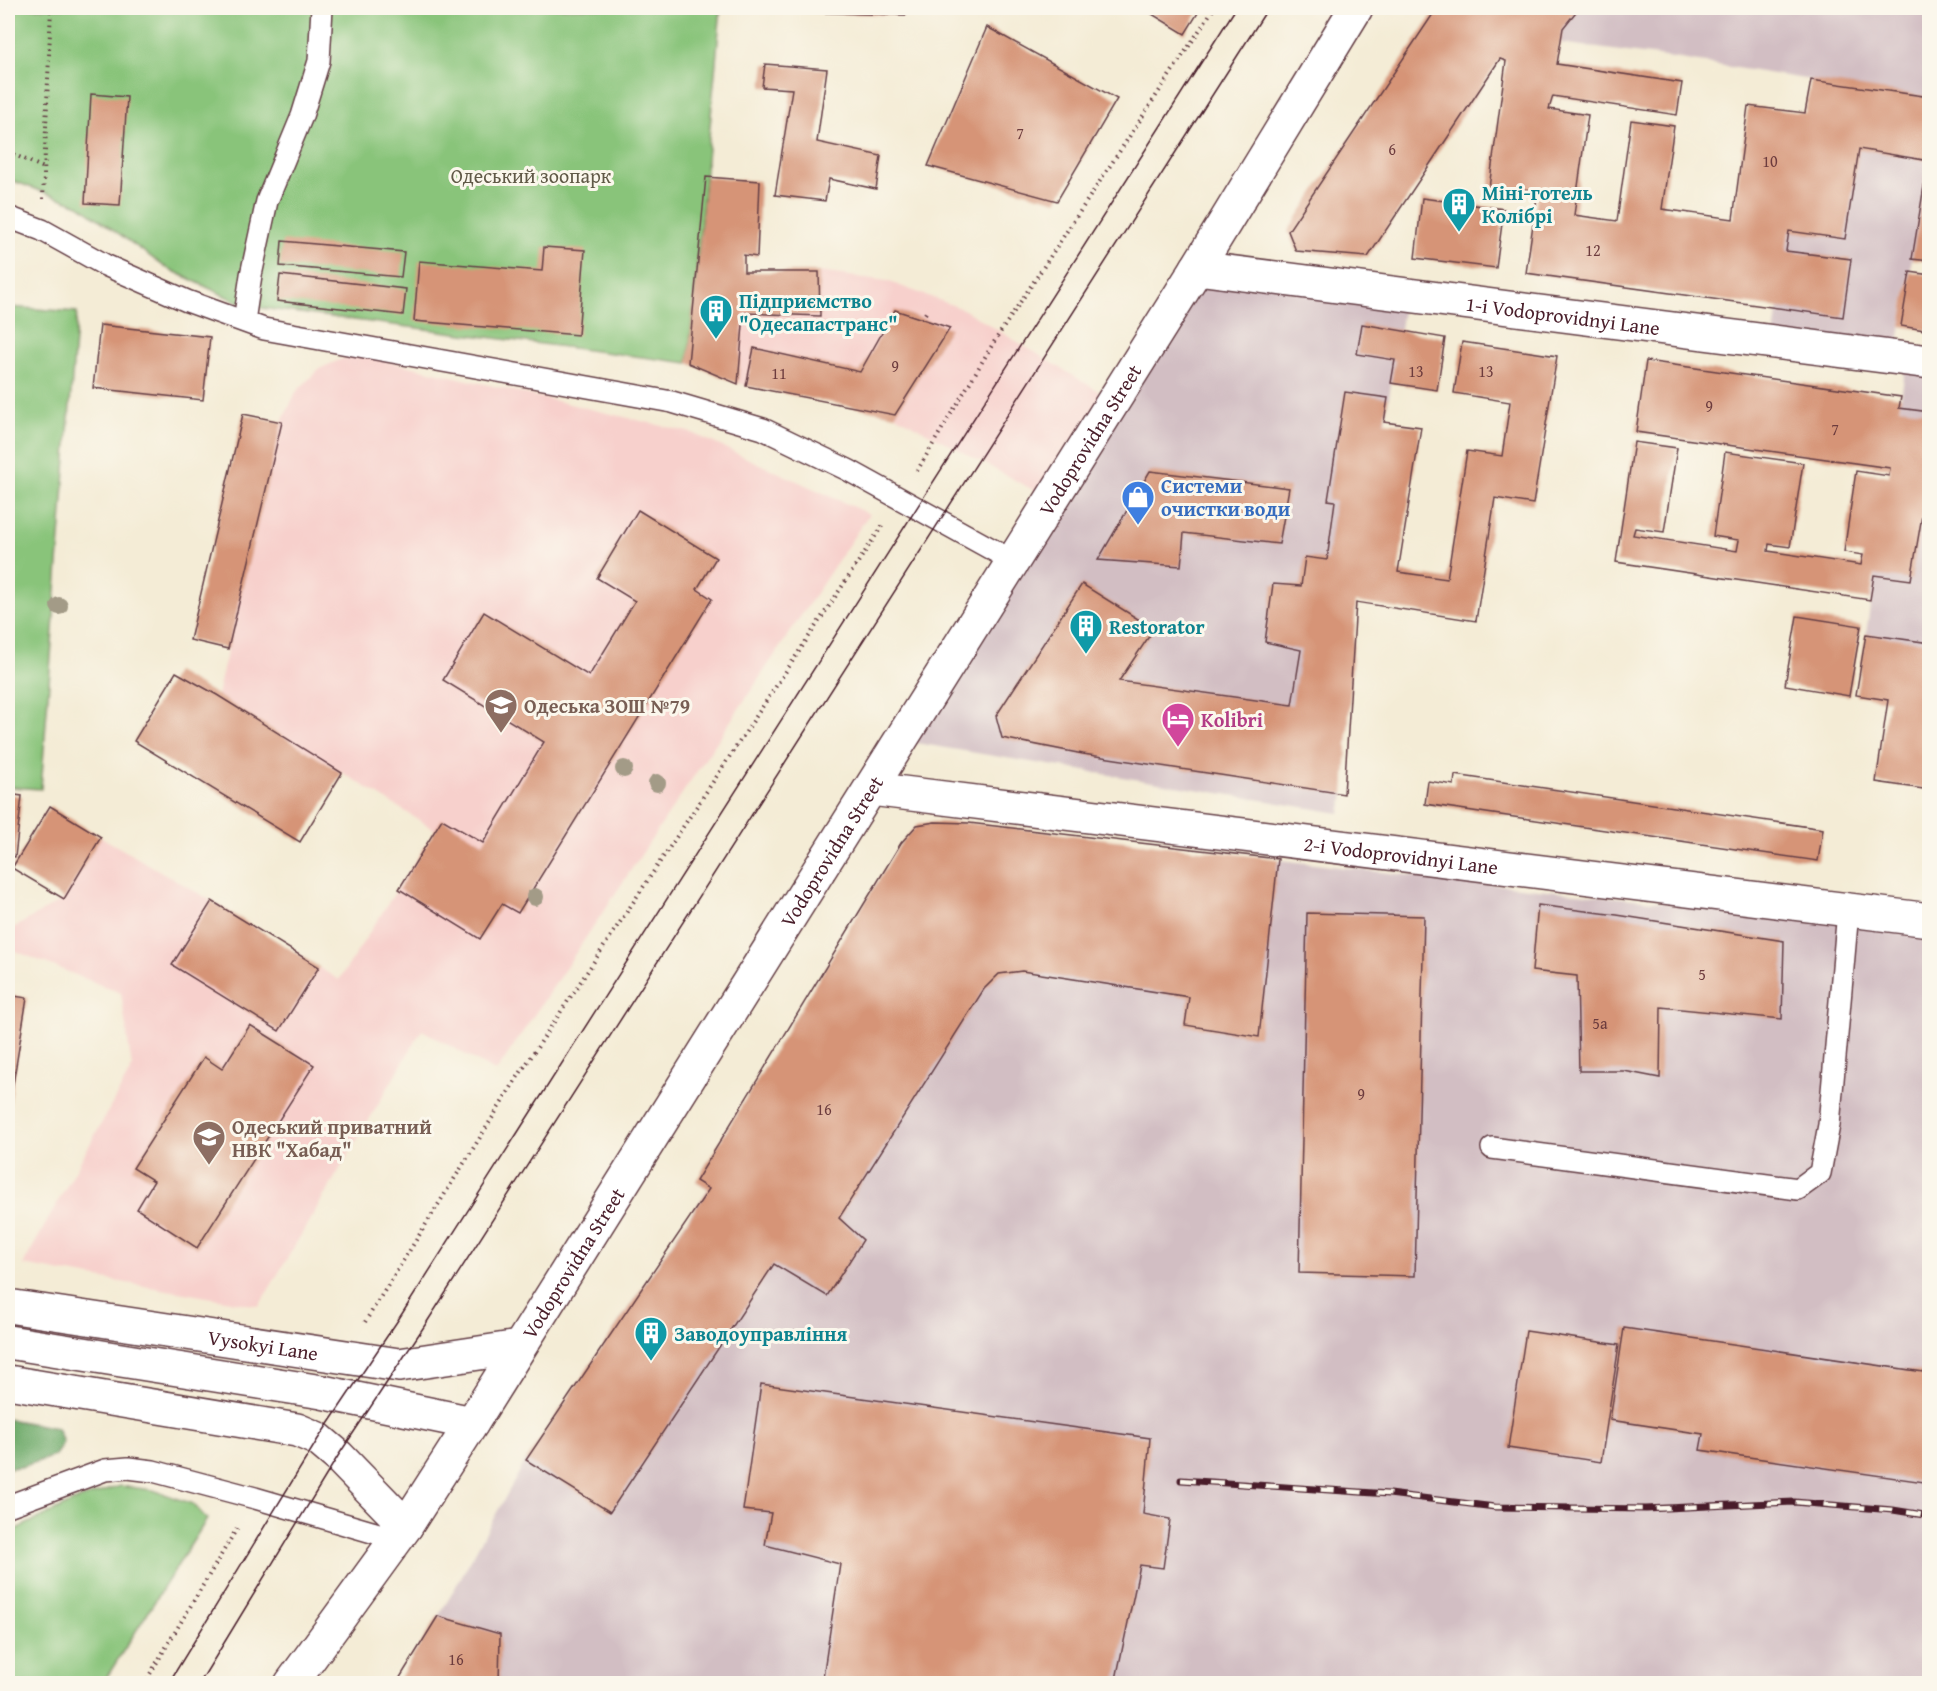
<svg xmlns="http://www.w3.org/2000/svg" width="1937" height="1691" font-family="'Gentium Book Plus',serif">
<rect width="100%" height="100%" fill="#fbf7ec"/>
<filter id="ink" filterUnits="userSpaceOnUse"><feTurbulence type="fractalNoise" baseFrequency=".0167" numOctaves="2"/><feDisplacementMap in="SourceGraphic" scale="12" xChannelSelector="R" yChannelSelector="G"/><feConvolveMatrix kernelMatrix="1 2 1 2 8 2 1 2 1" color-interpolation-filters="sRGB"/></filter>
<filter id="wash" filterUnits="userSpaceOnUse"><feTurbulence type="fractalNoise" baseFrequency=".008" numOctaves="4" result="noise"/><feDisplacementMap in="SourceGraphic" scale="24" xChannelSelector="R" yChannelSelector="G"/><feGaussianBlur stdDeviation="1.35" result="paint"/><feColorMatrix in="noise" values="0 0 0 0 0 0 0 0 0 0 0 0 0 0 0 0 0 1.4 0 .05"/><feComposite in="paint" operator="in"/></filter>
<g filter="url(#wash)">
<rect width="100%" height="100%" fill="#f4ecd6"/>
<g fill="#f7d0cc">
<polygon points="699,256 744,272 819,272 887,281 963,309 1110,398 1048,498 895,415 746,386 688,363"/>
<polygon points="366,356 692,433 869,514 496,1072 422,1030 259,1306 23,1265 132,1068 121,993 8,948 8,931 64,899 101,837 212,901 339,980 435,830 217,695 282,422 296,392 319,369 344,358"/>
</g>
<g fill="#d2bec3">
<polygon points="1467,8 1929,8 1929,155 1896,355 1773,341 1811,80 1680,59 1560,43 1563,28"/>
<polygon points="1202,270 1405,297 1356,602 1344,794 1340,813 904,741"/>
<polygon points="1906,364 1929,367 1929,643 1866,634"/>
<polygon points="935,822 969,823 1424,877 1929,930 1929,1683 396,1684 450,1597 526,1460 708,1189 696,1181 901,843 917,825"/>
</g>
<g fill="#89c47a" stroke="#6a7252" stroke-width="1.5">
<polygon points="8,8 721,8 688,363 246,306 165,267 79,205 8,179"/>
<polygon points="8,307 77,312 41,789 8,787"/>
<polygon points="120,1486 153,1490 193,1504 207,1519 103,1683 8,1683 8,1533 77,1500"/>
</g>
<polygon fill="#6eaa6a" stroke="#5c644a" stroke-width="1.5" points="8,1419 57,1428 63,1442 55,1456 21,1467 8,1468"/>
<g id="blocks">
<g fill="#d69477">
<polygon points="183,8 209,8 209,13"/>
<polygon points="761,8 906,8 906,15 761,11"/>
<polygon points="1142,8 1201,8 1185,34"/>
<polygon points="1437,8 1579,8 1563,28 1557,64 1682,83 1677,115 1553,96 1549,109 1588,115 1574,215 1617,221 1631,120 1674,126 1662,209 1733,219 1748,106 1805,113 1811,80 1930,97 1930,161 1859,149 1845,239 1789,231 1786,251 1851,259 1843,317 1526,273 1538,190 1489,188 1506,61 1500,59 1368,257 1296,251 1288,231"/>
<polygon points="987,27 1117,99 1057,201 928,166"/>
<polygon points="765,64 827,69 817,142 881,156 876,189 829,179 825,201 775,195 792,89 762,87"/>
<polygon points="91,94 127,97 120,205 85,203"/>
<polygon points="1928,162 1930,162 1930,261 1912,259"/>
<polygon points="706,177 760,181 757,257 744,255 744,272 819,272 820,316 744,313 738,384 688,363"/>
<polygon points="1422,198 1504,209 1496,268 1415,258"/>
<polygon points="282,241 404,252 401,277 280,266"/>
<polygon points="544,247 585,250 578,335 414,321 419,261 542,271"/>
<polygon points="1910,272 1930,275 1930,331 1901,326"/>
<polygon points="280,275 406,289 403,315 277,301"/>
<polygon points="895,310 950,328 895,415 746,386 754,348 860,372"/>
<polygon points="1362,324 1445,338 1437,390 1391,383 1395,360 1357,354"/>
<polygon points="100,325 210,337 203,400 93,388"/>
<polygon points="1462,342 1557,356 1533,504 1495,498 1476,621 1356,602 1344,794 1083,754 1002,738 996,716 1082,584 1154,629 1119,681 1292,705 1301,650 1265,642 1273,584 1301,586 1305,557 1327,560 1335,501 1328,500 1345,392 1388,398 1384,422 1421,427 1398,572 1447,579 1467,451 1502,456 1510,402 1454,393"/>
<polygon points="1646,361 1901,397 1899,408 1930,412 1930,469 1911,580 1874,575 1870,600 1616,562 1634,442 1677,448 1664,532 1635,528 1633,535 1737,551 1739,540 1713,536 1725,452 1803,463 1790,547 1769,544 1768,551 1861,565 1863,555 1844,552 1856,471 1889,476 1890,468 1636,432"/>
<polygon points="243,414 282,422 228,649 190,640"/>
<polygon points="1150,471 1289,488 1279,544 1184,533 1181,566 1098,560"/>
<polygon points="638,510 716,558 697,589 712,599 518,913 502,904 480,939 399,889 442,819 483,843 544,742 443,680 484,612 589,676 635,601 597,578"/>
<polygon points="1797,616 1861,626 1849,696 1785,685"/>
<polygon points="1866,634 1930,643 1930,790 1876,782 1888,700 1856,695"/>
<polygon points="176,672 217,695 342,773 300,842 134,741"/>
<polygon points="1455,775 1823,829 1818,861 1425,804 1428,781 1454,785"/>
<polygon points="8,794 22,796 15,857 8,856"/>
<polygon points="50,806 101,837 64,899 12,868"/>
<polygon points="935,822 969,823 1278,859 1259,1037 1185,1025 1189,997 1022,971 999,974 984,989 839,1218 863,1240 827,1296 774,1264 610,1512 526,1460 709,1189 696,1181 901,843 917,825"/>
<polygon points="212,901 319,967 279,1031 172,965"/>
<polygon points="1538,905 1617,915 1784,941 1782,1019 1661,1007 1660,1078 1624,1071 1579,1071 1577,976 1532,971"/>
<polygon points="1307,913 1424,916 1415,1276 1299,1273"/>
<polygon points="8,995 27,998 9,1109 8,1109"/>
<polygon points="250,1025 314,1065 197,1248 137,1209 154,1181 133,1168 204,1057 222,1069"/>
<polygon points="1624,1328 1930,1373 1930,1445 1924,1482 1700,1450 1703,1434 1610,1420"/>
<polygon points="1526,1331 1619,1345 1601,1462 1508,1448"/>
<polygon points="761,1384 1150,1438 1143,1514 1170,1519 1163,1568 1140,1565 1115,1684 822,1684 840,1564 765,1545 771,1513 743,1510"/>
<polygon points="438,1616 500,1634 499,1684 396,1684"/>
</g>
</g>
</g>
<g filter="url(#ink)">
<use href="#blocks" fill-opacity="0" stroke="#643e45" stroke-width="1.5"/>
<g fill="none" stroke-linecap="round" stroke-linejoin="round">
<g stroke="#643e45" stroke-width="24">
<g id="service">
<polyline points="8,217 42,230 105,265 187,301 264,329 672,402 763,429 848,470 1013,561"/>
<polyline points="244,321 251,275 267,201 302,116 319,61 322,8"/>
<polyline points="1492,1148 1798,1189 1820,1173 1829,1125 1848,911"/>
<polyline points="8,1506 105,1470 128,1468 153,1471 255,1498 396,1539"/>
</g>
</g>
<g stroke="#643e45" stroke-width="36">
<g id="minor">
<path id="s1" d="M1197,268L1930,362"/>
<path id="s2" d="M871,789L1930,920"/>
</g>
</g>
<g stroke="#643e45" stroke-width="36">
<g id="primary">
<path id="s3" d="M8,1306L399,1365L519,1347"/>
<polyline points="8,1342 322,1392 472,1423"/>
<polyline points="8,1382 297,1430 318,1439 338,1456 406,1526"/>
<path id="s4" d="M291,1684L406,1526L472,1423L1197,268L1356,8"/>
</g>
</g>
<g stroke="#643e45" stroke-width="4" stroke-dasharray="1.5 4.5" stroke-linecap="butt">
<polyline points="8,152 44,168"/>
<polyline points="43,199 51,8"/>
<polyline points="922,319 928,309"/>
<polyline points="917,471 994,342 1214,8"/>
<polyline points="365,1322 519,1075 884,523"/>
<polyline points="144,1684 239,1525"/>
</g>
<use href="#service" stroke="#fff" stroke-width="21"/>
<use href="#minor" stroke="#fff" stroke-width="33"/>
<use href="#primary" stroke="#fff" stroke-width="33"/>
<g stroke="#4a1f2b" stroke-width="1.5">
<polyline points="168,1684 318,1439 398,1320 1236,8"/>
<polyline points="199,1684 338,1456 427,1322 1268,8"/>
</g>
<g stroke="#4a1f2b" stroke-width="7">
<polyline id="rail" points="1181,1480 1389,1494 1495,1507 1646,1509 1794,1502 1893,1510 1930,1516"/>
</g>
<use href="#rail" stroke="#fbf7ec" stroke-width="4.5" stroke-dasharray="14" stroke-linecap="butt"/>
</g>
<g fill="#a39b87">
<circle cx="59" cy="606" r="9"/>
<circle cx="624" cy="769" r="9"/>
<circle cx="657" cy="783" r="9"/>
<circle cx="535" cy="897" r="9"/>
</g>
</g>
<defs>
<g id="building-pin" transform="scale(1.725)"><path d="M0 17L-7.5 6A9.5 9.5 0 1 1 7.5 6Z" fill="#0f9aa8" stroke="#fbf7ec"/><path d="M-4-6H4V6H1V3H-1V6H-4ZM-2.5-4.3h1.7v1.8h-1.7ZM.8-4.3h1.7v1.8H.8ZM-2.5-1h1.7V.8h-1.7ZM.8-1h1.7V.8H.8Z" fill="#fff"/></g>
<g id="shop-pin" transform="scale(1.725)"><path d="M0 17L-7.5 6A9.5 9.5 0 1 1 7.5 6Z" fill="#3f7fe0" stroke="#fbf7ec"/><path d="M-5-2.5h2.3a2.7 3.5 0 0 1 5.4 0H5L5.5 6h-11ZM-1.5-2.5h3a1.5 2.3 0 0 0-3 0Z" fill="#fff"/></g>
<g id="school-pin" transform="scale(1.725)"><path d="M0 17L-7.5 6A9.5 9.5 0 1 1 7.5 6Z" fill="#8d6e63" stroke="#fbf7ec"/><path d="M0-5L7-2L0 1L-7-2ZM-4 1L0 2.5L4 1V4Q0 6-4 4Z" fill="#fff"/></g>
<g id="hotel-pin" transform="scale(1.725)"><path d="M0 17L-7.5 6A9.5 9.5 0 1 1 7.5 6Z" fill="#d1479c" stroke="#fbf7ec"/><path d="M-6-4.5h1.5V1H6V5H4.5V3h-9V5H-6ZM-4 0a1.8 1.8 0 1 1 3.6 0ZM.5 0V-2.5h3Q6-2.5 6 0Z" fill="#fff"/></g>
</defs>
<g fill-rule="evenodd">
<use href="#building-pin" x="1459" y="204"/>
<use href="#building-pin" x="716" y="311"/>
<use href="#shop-pin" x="1138" y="497"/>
<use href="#building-pin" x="1086" y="626"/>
<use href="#school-pin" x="501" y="705"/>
<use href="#hotel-pin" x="1178" y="719"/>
<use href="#school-pin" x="209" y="1137"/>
<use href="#building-pin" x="651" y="1333"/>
</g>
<g text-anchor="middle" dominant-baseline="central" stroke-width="6" stroke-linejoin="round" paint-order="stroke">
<g font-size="16" fill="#6d3c3e">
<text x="1020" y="133">7</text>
<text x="1392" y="149">6</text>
<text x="1770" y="161">10</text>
<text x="1593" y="250">12</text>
<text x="895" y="366">9</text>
<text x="1416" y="371">13</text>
<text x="1486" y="371">13</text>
<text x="779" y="373">11</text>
<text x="1709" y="406">9</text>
<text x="1835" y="429">7</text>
<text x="1702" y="974">5</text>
<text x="1600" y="1023">5а</text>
<text x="1361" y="1094">9</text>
<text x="824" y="1109">16</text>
<text x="456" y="1659">16</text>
</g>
<g font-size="20" fill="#605947" stroke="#fbf7ec">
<text x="531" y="175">Одеський зоопарк</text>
</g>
<g font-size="20" font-weight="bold" fill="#0d838f" stroke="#fbf7ec" text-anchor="start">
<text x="1482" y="192">Міні-готель<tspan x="1482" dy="23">Колібрі</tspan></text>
<text x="739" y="300">Підприємство<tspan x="739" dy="23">"Одесапастранс"</tspan></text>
<text x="1109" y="626">Restorator</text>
<text x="674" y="1333">Заводоуправління</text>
</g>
<g font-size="20" fill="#4a1f2b" stroke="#fbf7ec">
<text stroke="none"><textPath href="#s1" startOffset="369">1-i Vodoprovidnyi Lane</textPath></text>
<text stroke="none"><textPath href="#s4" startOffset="1479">Vodoprovidna Street</textPath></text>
<text stroke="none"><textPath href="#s4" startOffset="993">Vodoprovidna Street</textPath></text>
<text stroke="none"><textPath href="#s2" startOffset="534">2-i Vodoprovidnyi Lane</textPath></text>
<text stroke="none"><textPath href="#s4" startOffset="507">Vodoprovidna Street</textPath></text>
<text stroke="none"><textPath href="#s3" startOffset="258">Vysokyi Lane</textPath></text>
</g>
<g font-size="20" font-weight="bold" fill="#366cbe" stroke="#fbf7ec" text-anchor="start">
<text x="1161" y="485">Системи<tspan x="1161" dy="23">очистки води</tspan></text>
</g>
<g font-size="20" font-weight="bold" fill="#785e54" stroke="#fbf7ec" text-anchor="start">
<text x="524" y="705">Одеська ЗОШ №79</text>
<text x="232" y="1126">Одеський приватний<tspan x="232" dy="23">НВК "Хабад"</tspan></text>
</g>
<g font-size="20" font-weight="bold" fill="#b23c85" stroke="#fbf7ec" text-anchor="start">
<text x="1201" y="719">Kolibri</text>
</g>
</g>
<rect width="1937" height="1691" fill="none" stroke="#fbf7ec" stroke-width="30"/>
</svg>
